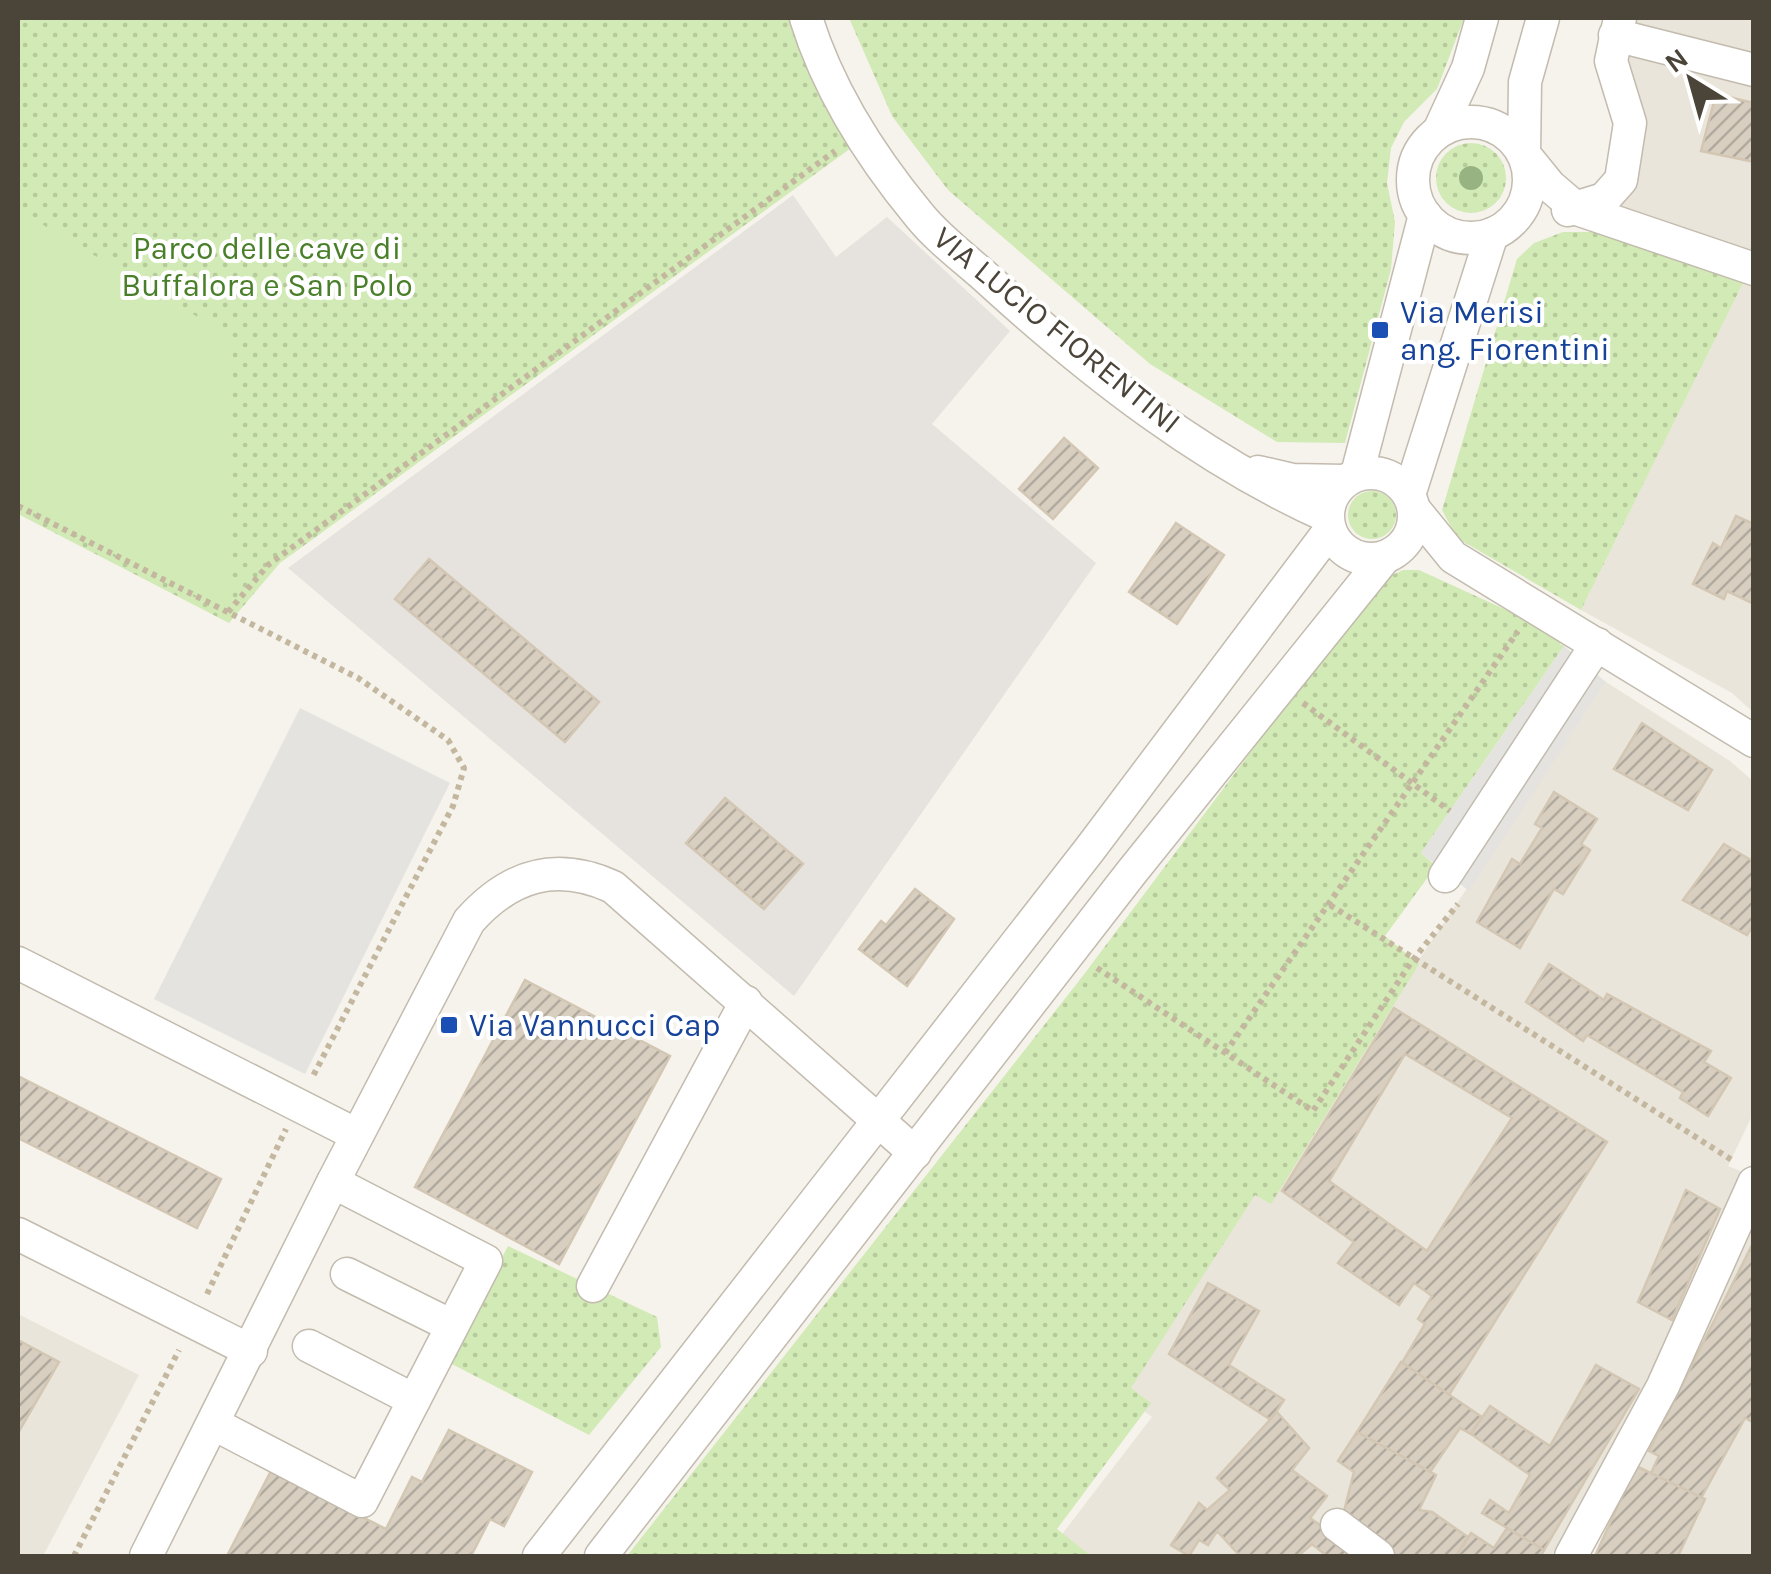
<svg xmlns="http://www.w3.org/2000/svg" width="1771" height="1574" font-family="Karla,sans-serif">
<defs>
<pattern id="grass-dots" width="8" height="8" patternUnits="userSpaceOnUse" patternTransform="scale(2.5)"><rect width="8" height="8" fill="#d2eab5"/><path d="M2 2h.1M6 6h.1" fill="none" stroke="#b6ca9c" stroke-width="1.8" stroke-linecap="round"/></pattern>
<pattern id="building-hatch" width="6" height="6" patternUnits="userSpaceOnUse" patternTransform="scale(2.5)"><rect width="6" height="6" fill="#d8cfc1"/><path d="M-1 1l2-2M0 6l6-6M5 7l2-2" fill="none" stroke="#b1aa9e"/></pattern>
</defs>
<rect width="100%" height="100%" fill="#f6f3ec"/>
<g fill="#eae5da">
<polygon points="1620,18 1753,18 1753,269 1604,199 1621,180"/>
<polygon points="1746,277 1753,280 1753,712 1732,693 1581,610"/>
<polygon points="1606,682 1730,761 1753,781 1753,1114 1728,1166 1743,1172 1675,1335 1593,1490 1551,1556 1083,1556 1059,1538 1152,1417 971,1288 1416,964"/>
<polygon points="1753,1208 1753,1556 1595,1556 1636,1466"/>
<polygon points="18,1314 139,1375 43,1556 18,1556"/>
</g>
<polygon fill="#e6e2dd" points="793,195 836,257 887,217 1010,331 932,424 1096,563 794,996 288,568"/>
<g fill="url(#grass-dots)">
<polygon points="18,18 790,18 851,148 280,563 229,623 18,514"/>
<polygon points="849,18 1464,18 1437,89 1404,122 1391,148 1387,183 1395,222 1391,269 1345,443 1277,442 1150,364 948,190 892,116"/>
<circle cx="1471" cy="178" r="35"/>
<polygon points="1563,232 1592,232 1746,277 1581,610 1457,538 1442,510 1517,259 1534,243"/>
<circle cx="1372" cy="515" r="24"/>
<polygon points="1403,570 1419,570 1565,637 1560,644 1564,646 1421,853 1436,866 1385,936 1419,964 1271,1204 1255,1195 1131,1388 1151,1403 1057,1529 1091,1556 627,1556 1082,977 1379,581"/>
<polygon points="508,1246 657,1317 661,1347 589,1435 448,1362"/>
</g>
<polygon fill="#d2eab5" points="18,210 233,338 228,612 18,505"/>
<g fill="#e5e3e0">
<polygon points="1564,646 1606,682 1469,891 1421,853"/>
<polygon points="300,708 450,783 305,1074 154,999"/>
</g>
<g fill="url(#building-hatch)" stroke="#d3c7b4" stroke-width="2.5" fill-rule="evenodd">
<polygon points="1716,94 1754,103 1754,162 1701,151"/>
<polygon points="1064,438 1098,468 1053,519 1019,489"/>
<polygon points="1736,516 1754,524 1754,604 1727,591 1724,599 1693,584 1713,543 1721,548"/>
<polygon points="1176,523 1224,555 1177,624 1129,592"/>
<polygon points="429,559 599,702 565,742 395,599"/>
<polygon points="1642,723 1712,770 1688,810 1614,769"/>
<polygon points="1554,792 1597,819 1581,844 1590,850 1563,894 1554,889 1520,948 1477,922 1512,859 1520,864 1542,828 1535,824"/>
<polygon points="725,798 803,864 764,909 686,843"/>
<polygon points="1724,844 1754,862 1754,924 1747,935 1683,900"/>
<polygon points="915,889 954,919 907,986 859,949 881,921 886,925"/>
<polygon points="1549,964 1604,1000 1607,994 1711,1051 1704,1062 1731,1078 1708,1116 1680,1098 1683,1092 1587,1035 1583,1041 1526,1002"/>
<polygon points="525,980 670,1056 559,1264 415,1187"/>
<path d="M1394,1008L1607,1142L1449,1395L1402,1363L1425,1324L1418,1319L1432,1296L1414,1283L1399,1305L1338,1263L1354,1242L1282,1191ZM1405,1054L1512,1118L1427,1251L1329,1181Z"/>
<polygon points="18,1076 221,1179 197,1228 18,1138"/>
<polygon points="1686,1190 1720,1209 1672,1320 1638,1302"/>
<polygon points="1754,1241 1754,1423 1745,1418 1701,1498 1651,1473 1659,1456 1649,1451"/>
<polygon points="1208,1283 1259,1311 1229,1365 1284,1400 1271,1420 1169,1354"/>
<polygon points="18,1340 59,1362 18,1433"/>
<polygon points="1401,1362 1482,1417 1471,1434 1460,1428 1430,1472 1357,1432"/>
<polygon points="1596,1365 1639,1389 1544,1550 1482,1513 1490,1500 1509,1513 1530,1475 1471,1434 1490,1406 1550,1446"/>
<polygon points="1277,1412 1309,1448 1292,1470 1327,1496 1310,1518 1353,1549 1345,1556 1327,1556 1312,1544 1298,1556 1240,1556 1217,1531 1208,1545 1199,1540 1189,1556 1171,1545 1199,1503 1207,1510 1230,1490 1217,1478"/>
<polygon points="449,1430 532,1472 504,1526 490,1519 471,1556 227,1556 271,1471 386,1529 412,1477 422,1482"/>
<polygon points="1357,1432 1436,1475 1419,1510 1432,1512 1468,1537 1456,1556 1391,1556 1342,1519 1354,1472 1338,1461"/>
<polygon points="1636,1466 1705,1499 1678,1556 1595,1556"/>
<polygon points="1507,1528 1544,1550 1541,1556 1457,1555 1471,1533 1494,1548"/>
</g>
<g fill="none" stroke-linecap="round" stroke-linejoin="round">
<g stroke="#c2bbae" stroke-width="35">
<g id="minor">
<path d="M806,18C828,89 871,157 919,215C939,240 967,260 991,282C1091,373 1204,461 1327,516"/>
<polyline points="1543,18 1525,82 1524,154 1550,186 1577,209 1754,269"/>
<polyline points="1615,35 1754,70"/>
<circle cx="1471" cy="180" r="58"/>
<polyline points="1439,131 1468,68 1482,18"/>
<polyline points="1568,210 1604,199 1621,180 1630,123 1611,61 1620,18"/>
<polyline points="1258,472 1293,480 1345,481"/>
<circle cx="1371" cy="516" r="43"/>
<polyline points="1357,474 1425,215"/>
<polyline points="1409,495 1492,234"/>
<polyline points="1414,509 1453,557 1754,741"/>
<polyline points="1445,876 1597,644"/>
<polyline points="18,963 357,1135"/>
<polyline points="18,1234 251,1351"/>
<polyline points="347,1274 452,1326"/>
<polyline points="593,1286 746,1002"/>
<polyline points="309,1346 414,1400"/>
<polyline points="214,1424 362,1501 486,1261 333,1182"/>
<polyline points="1337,1525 1378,1556"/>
<path d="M146,1556L333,1182L469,921C510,875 556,861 613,887L915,1153"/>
<polyline points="539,1556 1090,849 1330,530"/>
<polyline points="601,1556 1131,873 1385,557"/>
<polyline points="1571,1556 1663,1386 1754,1183"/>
</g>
</g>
<g stroke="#c4b79f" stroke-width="6" stroke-dasharray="5 5" stroke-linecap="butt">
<polyline points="18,506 358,678 448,740 464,768 453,806 312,1078"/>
<polyline points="228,612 268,565 835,151"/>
<polyline points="1303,703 1450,811"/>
<polyline points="1330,905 1735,1162"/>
<polyline points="1097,968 1313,1111 1412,961 1458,904"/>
<polyline points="1225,1053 1518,631"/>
<polyline points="207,1294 286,1129"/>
<polyline points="74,1556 179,1350"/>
</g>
<use href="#minor" stroke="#fff" stroke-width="32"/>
</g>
<circle fill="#97b381" cx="1471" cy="178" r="12"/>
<g fill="#1a4fb4" stroke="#fff" stroke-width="4">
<rect x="1370" y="320" width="20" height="20" rx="5"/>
<rect x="439" y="1015" width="20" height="20" rx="5"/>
</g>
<g text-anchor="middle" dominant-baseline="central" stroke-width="8" stroke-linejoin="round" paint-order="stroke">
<g font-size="32" fill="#4a7f2a" stroke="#fff">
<text x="267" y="248">Parco delle cave di<tspan x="267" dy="37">Buffalora e San Polo</tspan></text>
</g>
<g font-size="32" fill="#164399" stroke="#fff" text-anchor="start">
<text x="1400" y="312">Via Merisi<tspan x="1400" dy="37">ang. Fiorentini</tspan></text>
<text x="469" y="1025">Via Vannucci Cap</text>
</g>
<g font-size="32" fill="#4b4439" stroke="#fff">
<text transform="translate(1057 330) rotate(39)">VIA LUCIO FIORENTINI</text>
</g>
</g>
<rect width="1771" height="1574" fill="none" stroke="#4b4439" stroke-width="40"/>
<g transform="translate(1691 80) rotate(323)" stroke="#ffffff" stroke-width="8" paint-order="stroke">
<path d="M0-8L18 38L0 25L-18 38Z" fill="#4b4439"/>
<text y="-15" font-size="28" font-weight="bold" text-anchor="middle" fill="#4b4439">N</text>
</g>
</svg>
